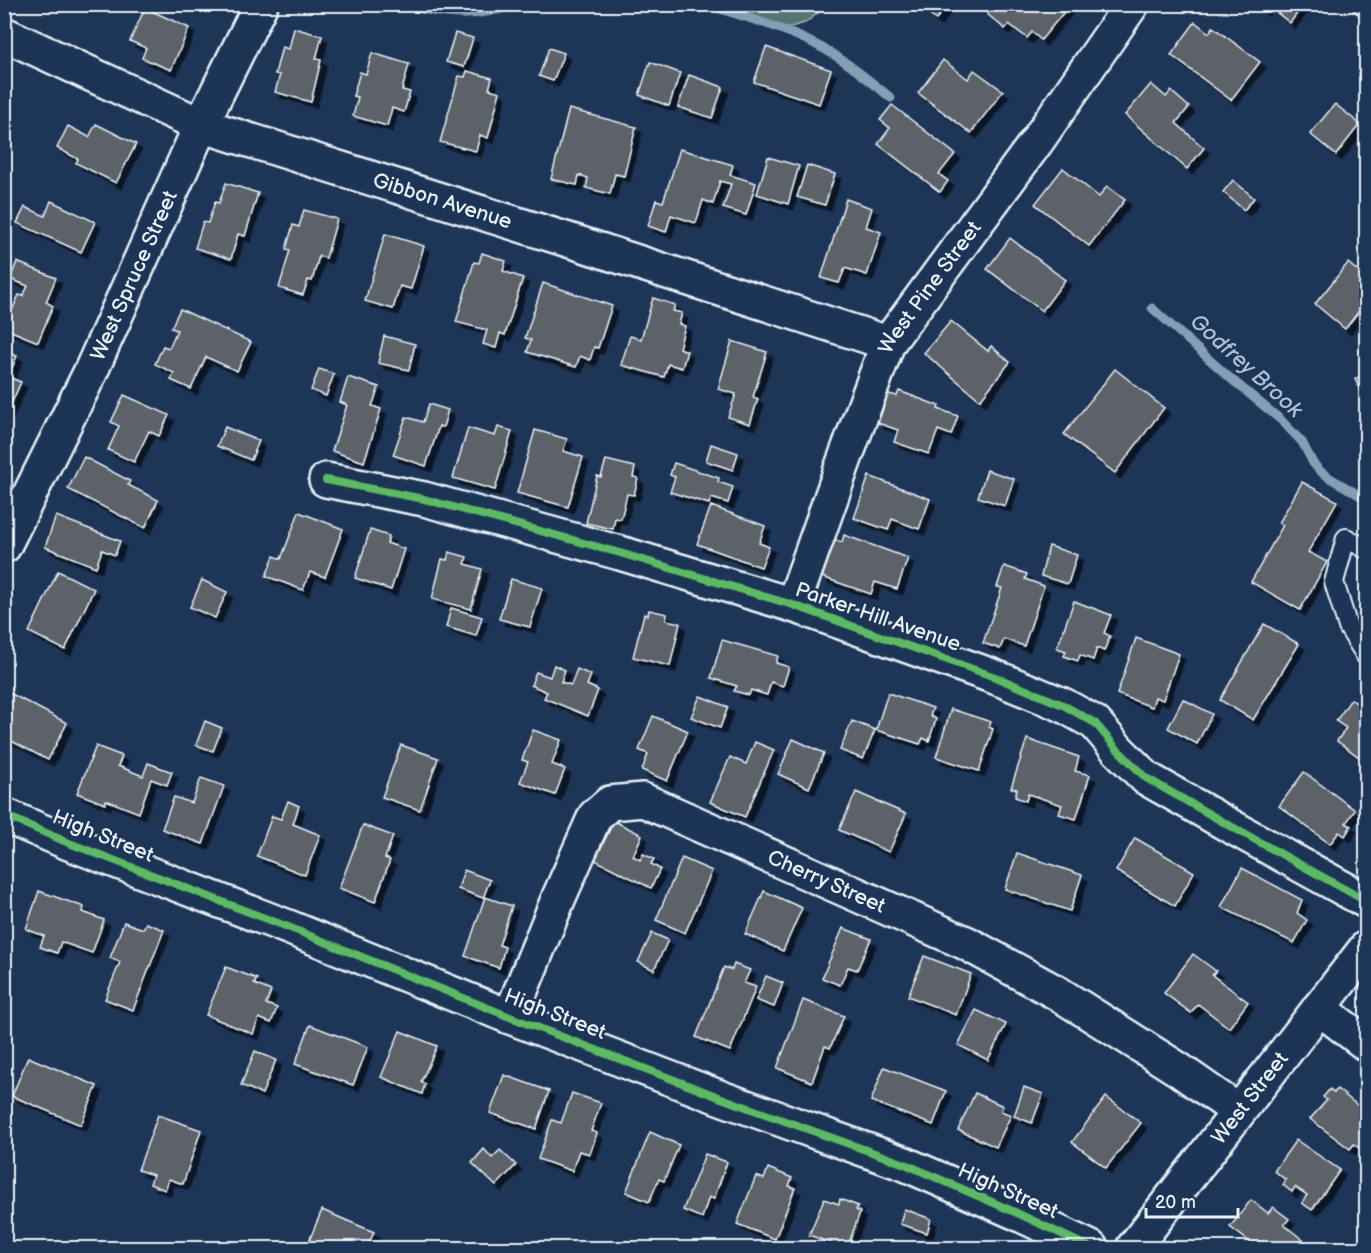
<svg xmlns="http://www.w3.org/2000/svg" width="1371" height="1253" font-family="'Balsamiq Sans',sans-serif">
<defs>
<filter id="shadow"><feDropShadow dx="5.5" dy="5.5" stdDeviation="0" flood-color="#0009"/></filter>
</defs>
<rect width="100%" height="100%" fill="#1d3557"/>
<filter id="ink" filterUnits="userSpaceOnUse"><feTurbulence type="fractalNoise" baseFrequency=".0167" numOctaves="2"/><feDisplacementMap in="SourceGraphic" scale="12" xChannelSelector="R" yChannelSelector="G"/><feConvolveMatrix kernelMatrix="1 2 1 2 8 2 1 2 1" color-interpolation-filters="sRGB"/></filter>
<g filter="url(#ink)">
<polygon fill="#577472" stroke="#a0b2b5" stroke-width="1.5" points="704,5 828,5 805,23 787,28 771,26"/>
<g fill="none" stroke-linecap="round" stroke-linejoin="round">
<g stroke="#849fb5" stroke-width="9">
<path d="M404,4C445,17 478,18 518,4"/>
<path d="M704,4C749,18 800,32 839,58C857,70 874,84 891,98"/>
<polyline points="1152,308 1230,378 1281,420 1302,442 1313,463 1320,471 1330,478 1366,499"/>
</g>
</g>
<g fill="#5c6268" stroke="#e8f1f8" stroke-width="1.5" filter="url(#shadow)">
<polygon points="916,4 947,4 936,20"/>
<polygon points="987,4 1065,4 1068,7 1041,40 1032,32 1027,38 1009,24 1005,29 987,14 992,8"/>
<polygon points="1255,4 1304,4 1290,23 1267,5 1263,10"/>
<polygon points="1347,4 1366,4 1366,8 1360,16"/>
<polygon points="145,8 189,28 171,70 142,58 146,48 130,41"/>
<polygon points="1195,22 1209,33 1213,27 1260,62 1231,100 1171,55"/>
<polygon points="294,28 322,36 316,59 321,60 311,102 275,92 280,75 275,74 282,47 289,49"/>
<polygon points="455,33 473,38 464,67 446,62"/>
<polygon points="766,47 831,70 819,104 754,82"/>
<polygon points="549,48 564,53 553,81 539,76"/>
<polygon points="372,53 409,64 402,90 410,92 404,112 392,108 387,126 353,116 358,97 353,96 360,72 366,74"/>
<polygon points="943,60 968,79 974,70 1003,91 971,133 918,93"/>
<polygon points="650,62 680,73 669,106 639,95"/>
<polygon points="467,71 492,78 489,89 500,92 488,138 480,135 476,151 440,142 459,76 465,77"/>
<polygon points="689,75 723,87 712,118 678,107"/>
<polygon points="1151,84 1166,97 1171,91 1189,107 1176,123 1204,148 1187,169 1125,115"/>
<polygon points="1335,104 1360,124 1336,155 1310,134"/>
<polygon points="892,105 955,154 939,174 948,181 940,192 878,144 890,128 880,120"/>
<polygon points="569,109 636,127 624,176 615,174 610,194 586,188 588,178 579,175 577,185 551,179"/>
<polygon points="96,124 136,144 116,183 76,163 78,159 57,148 68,126 89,137"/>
<polygon points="680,149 733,165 730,175 756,183 746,215 723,208 731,184 720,181 713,204 703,200 696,223 671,215 666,232 648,226 656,200 663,202"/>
<polygon points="768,157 799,166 788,204 757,194"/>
<polygon points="807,165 835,174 825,205 797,197"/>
<polygon points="1063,168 1099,197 1107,186 1125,200 1089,246 1035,204"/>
<polygon points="1233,180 1254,198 1244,210 1223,192"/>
<polygon points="226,183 258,193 245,236 238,234 231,259 195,248 203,222 208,223 215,202 219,203"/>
<polygon points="846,199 872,208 866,227 881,232 867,275 845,268 839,283 821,278"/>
<polygon points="51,201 95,222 81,252 17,223 25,207 45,216"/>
<polygon points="304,210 337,219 326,258 319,256 312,281 308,280 303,295 279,288 290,250 286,249 293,225 299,227"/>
<polygon points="385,234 424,246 411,289 400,286 393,309 365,301"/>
<polygon points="1010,238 1065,280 1042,311 987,269"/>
<polygon points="482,253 506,261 503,271 523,278 505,335 500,333 496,348 483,344 487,330 456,322 474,262 479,263"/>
<polygon points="17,262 56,278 46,302 53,306 38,342 4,328 19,295 23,296 28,286 10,279"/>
<polygon points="1348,263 1366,278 1366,302 1345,329 1315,304"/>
<polygon points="543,283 612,306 598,348 594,347 590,360 580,356 576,367 527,352 531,340 525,338"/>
<polygon points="653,298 675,305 673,311 682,313 679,324 685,326 679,348 687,351 682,368 668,364 664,377 621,365 630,336 641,339"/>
<polygon points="180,309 251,342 237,371 206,357 191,389 171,380 174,373 155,364 163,346 169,348 177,330 171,328"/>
<polygon points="951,321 988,351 991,346 1010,362 980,400 924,353"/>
<polygon points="384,336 415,344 409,370 378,363"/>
<polygon points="732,341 767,352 753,397 758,399 750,424 728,417 736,394 718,389"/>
<polygon points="4,351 17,356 8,377 21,382 5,418"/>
<polygon points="319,369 334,374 326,396 311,390"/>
<polygon points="1115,369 1164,408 1115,473 1064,434"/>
<polygon points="1366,373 1366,402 1355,379"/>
<polygon points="348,377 379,387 372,406 381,409 364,462 332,451 347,405 340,402"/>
<polygon points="899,391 939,406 938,409 958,416 951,435 938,430 929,454 894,442 898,430 878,423 888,394 897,396"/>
<polygon points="124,395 169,415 159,436 149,431 134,462 108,450 119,426 111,422"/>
<polygon points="429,404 448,410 443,427 439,426 426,466 393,455 406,417 423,422"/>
<polygon points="225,427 259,441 251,460 217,446"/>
<polygon points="498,427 512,431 495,490 453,478 468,428 495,436"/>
<polygon points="535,430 567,439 563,451 583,457 568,507 517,493"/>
<polygon points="711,444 738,453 733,470 706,461"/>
<polygon points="84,457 130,481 128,485 158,500 145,528 68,489"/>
<polygon points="606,460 635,467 633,477 638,478 634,495 627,494 621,519 615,518 613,529 586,523 597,476 601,477"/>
<polygon points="674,463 719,478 718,482 733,487 728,503 711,498 709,504 670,492 675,477 670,475"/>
<polygon points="987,470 1014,479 1005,506 978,497"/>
<polygon points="869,476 930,499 919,529 892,519 888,530 854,518"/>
<polygon points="1302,482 1337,501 1308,552 1327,562 1300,610 1251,582 1283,525 1279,523"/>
<polygon points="711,506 765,526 759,543 769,547 761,567 697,544"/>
<polygon points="299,512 343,529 325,577 310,572 303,590 266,576 274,556 281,559"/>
<polygon points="56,516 120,541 115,555 102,550 96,567 45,547"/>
<polygon points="370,530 389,536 387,543 404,549 391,590 355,578"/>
<polygon points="844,535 908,558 897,589 875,582 871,594 822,577 835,540 842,542"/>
<polygon points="1049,546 1077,555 1068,584 1041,576"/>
<polygon points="449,552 467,557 465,564 482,569 471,609 432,599 442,559 447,560"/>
<polygon points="1004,566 1027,574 1025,579 1044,586 1024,646 1004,639 1000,649 983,643 1002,588 997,587"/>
<polygon points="58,571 94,589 65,650 29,632"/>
<polygon points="511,579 542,588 530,627 499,619"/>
<polygon points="202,580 227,592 215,618 190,607"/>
<polygon points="1074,601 1111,615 1104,633 1110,636 1104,651 1097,648 1093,660 1080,655 1078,661 1064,656 1066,651 1057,648"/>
<polygon points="451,608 482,617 476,636 446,627"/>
<polygon points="649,610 667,614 666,620 680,623 670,666 633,657 644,614 648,615"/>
<polygon points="1264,624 1299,644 1253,720 1220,700"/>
<polygon points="1136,638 1179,654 1163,700 1155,697 1152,707 1117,694"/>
<polygon points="722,640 778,656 776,663 789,667 783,686 771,682 767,695 751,690 749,695 734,691 737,686 711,678"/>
<polygon points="554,665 565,670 561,682 571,685 577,669 591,675 587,685 598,690 588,716 544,698 547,692 531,685 536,672 550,677"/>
<polygon points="4,690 67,723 48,760 4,737"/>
<polygon points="888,693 933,708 930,716 936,719 929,741 923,738 920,744 876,730"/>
<polygon points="700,696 728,707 720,728 691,717"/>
<polygon points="1183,699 1212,714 1197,744 1168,728"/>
<polygon points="1351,699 1362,707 1360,711 1366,716 1366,762 1337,741 1346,728 1336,721"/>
<polygon points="951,709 991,722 989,727 993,729 979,771 936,757"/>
<polygon points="653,716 688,731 667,781 642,770 648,754 639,750"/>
<polygon points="205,721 222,728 213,751 196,745"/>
<polygon points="852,721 875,730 863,759 840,750"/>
<polygon points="533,730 561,740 552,764 565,769 555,795 520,782 528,762 522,760"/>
<polygon points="793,739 824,753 809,788 778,774"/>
<polygon points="1027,739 1079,757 1075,771 1090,775 1076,819 1059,814 1062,805 1028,794 1026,801 1015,797 1017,789 1011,788"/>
<polygon points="755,742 774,750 745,817 710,802 730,757 746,764"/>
<polygon points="401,745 438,758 420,810 382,797"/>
<polygon points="96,746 122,756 118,766 143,776 148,763 172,772 167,785 151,779 139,813 106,800 105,804 77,793"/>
<polygon points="1304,772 1355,810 1346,823 1351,826 1345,836 1339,832 1330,844 1279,806"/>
<polygon points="201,778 224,786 203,844 162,829 174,797 192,803"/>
<polygon points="856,792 906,814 889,852 839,830"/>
<polygon points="288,801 299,806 293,824 320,835 305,875 257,856 272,816 281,819"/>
<polygon points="614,821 642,835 633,856 640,860 643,854 654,859 651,864 660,869 651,888 595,860"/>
<polygon points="363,825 393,836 385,858 390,860 375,902 339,888"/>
<polygon points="1135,838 1194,872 1175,906 1116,871"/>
<polygon points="1017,853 1082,875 1070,911 1005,889"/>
<polygon points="682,858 712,871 685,933 656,920"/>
<polygon points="1242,868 1302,900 1297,913 1307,920 1294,943 1221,907"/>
<polygon points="464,870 490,880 483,898 458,889"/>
<polygon points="39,891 84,907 83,912 104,920 92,953 61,942 57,953 40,947 44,936 26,929"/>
<polygon points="764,891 802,908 783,951 745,934"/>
<polygon points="485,897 512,906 499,945 505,947 499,968 465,956"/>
<polygon points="124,922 143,929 146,923 164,930 133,1010 105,999 120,962 110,958"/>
<polygon points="843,928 871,939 857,970 848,967 840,985 822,978"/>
<polygon points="652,933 668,940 654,970 638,962"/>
<polygon points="1193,954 1216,971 1212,975 1248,1002 1229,1028 1198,1004 1191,1013 1164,993"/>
<polygon points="924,956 971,974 956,1015 908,996"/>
<polygon points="734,964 750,970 744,983 756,987 730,1051 696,1037 724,967 732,970"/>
<polygon points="226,967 257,979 254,984 271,991 266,1004 277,1008 271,1023 259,1018 253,1034 206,1015"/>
<polygon points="766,976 783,983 774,1007 756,1000"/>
<polygon points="803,1000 844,1016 830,1048 825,1046 812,1082 777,1068"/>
<polygon points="976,1010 1006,1024 988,1060 958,1045"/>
<polygon points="310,1025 368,1047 353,1085 295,1064"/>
<polygon points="400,1031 437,1046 421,1082 425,1084 422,1094 381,1077"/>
<polygon points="255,1051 276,1060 262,1094 241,1085"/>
<polygon points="28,1057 97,1086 81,1125 12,1096"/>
<polygon points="884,1067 946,1091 933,1125 871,1101"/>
<polygon points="504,1075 549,1091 536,1129 490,1113"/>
<polygon points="1024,1087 1043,1094 1032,1123 1014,1116"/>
<polygon points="1330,1089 1334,1093 1337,1089 1366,1112 1366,1154 1354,1144 1350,1149 1310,1119 1327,1100 1323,1097"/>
<polygon points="572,1093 601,1103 591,1131 597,1133 590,1154 579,1151 572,1171 538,1159 552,1120 561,1123"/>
<polygon points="975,1093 1003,1106 1001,1111 1011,1115 996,1147 958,1130"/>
<polygon points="1106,1097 1141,1123 1106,1168 1072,1142"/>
<polygon points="158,1115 201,1130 183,1184 169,1179 165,1190 150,1184 153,1175 138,1170"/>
<polygon points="650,1132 679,1145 664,1181 659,1179 649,1202 626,1192"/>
<polygon points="1296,1140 1340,1170 1312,1210 1302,1203 1307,1195 1295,1187 1292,1192 1283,1185 1286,1180 1274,1171"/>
<polygon points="484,1149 492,1158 500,1150 516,1165 496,1186 472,1163"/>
<polygon points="705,1154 727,1162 714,1199 709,1197 702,1218 683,1210"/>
<polygon points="768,1168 792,1178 789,1186 795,1188 775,1239 737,1224 756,1176 764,1179"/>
<polygon points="824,1199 839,1204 840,1199 858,1206 856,1210 860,1212 850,1240 855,1242 852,1248 844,1248 809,1235"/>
<polygon points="1251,1200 1268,1213 1273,1207 1289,1219 1284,1225 1307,1243 1302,1248 1258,1248 1230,1227"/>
<polygon points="904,1209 931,1219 927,1233 900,1224"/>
<polygon points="322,1210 374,1232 367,1248 306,1248"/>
</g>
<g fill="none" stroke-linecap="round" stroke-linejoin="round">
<g stroke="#e8f1f8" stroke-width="22">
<polyline id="lane" points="1366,549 1346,538 1334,582 1348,627 1366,656"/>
</g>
<g stroke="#e8f1f8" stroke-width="38">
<g id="street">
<path id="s1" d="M4,34L201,125L581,244L888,343"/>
<polyline points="326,480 424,499 620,553 793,605 995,677 1063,705 1095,723 1118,750 1146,778 1225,823 1366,901"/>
<path id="s2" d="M4,546L91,371L201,125L261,4"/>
<path id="s3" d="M793,605L844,461L888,343L1037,141L1132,4"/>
<polyline points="4,815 69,843 288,927 510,1017 724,1099 905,1164 1017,1213 1091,1248"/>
<polyline points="1319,1008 1366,1044"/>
<path id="s4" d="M510,1017L559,897L595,816L610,803L643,800L966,943L1059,994L1178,1069L1238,1111"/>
</g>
</g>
<g stroke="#e8f1f8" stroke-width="38">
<g id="secondary">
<path id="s5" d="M1133,1248L1366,948"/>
</g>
</g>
<use href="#lane" stroke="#1d3557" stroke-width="18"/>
<use href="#street" stroke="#1d3557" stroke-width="33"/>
<use href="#secondary" stroke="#1d3557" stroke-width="33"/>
<g stroke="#1d3557" stroke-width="11">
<g id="cycleway">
<polyline points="326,480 424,499 620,553 793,605 995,677 1063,705 1095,723 1118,750 1146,778 1225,823 1366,901"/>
<polyline points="4,815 69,843 288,927 510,1017 724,1099 905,1164 1017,1213 1091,1248"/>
</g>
</g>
<use href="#cycleway" stroke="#5cba63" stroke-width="8"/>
</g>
</g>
<g text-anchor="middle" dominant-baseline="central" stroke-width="5" stroke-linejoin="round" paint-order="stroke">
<g font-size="21" fill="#e8f1f8" stroke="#1d3557">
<text stroke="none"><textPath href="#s1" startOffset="470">Gibbon Avenue</textPath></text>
<text stroke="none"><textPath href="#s2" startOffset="300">West Spruce Street</textPath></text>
<text stroke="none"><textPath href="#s3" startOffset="348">West Pine Street</textPath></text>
<text transform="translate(878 617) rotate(19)">Parker Hill Avenue</text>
<text transform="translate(103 836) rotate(22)">High Street</text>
<text stroke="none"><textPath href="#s4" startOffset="472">Cherry Street</textPath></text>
<text transform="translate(555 1014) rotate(21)">High Street</text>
<text stroke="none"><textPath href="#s5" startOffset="190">West Street</textPath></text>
<text transform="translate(1008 1191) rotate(24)">High Street</text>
</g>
<g font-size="22" font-style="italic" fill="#aec1d1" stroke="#1d3557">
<text transform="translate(1246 366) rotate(42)">Godfrey Brook</text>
</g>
</g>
<rect width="1371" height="1253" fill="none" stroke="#1d3557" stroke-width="24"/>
<rect x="12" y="12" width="1347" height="1229" fill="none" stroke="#e8f1f8" stroke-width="2" filter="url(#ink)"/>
<path d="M1146 1208v9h92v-9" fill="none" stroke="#e8f1f8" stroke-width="3"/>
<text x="1155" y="1208" font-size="18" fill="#e8f1f8" stroke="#1d3557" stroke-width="4.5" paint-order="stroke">20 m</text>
</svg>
